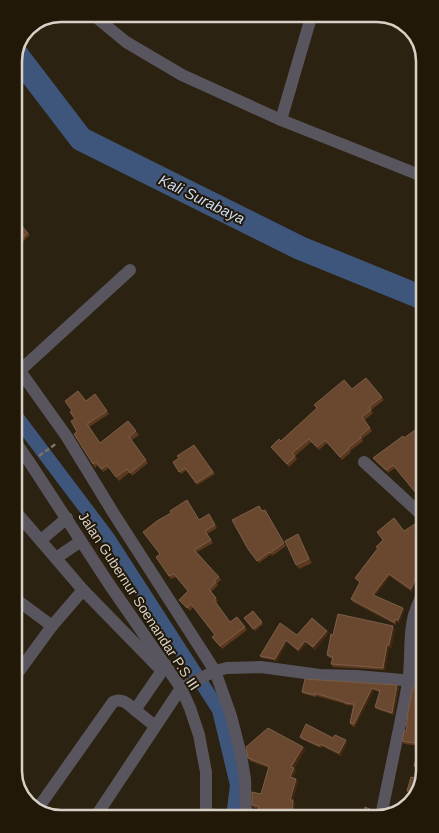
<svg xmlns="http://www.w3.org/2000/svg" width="439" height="833" font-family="Helvetica,sans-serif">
<rect width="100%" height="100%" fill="#2c2211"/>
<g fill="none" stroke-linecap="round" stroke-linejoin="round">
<polyline stroke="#3e557c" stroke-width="14" points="16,416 108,538 219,710 237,785 233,817"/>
<polyline stroke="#3e557c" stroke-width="24" points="16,54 81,139 300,248 423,298"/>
<polyline stroke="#7d7467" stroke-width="2.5" stroke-dasharray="5 2.5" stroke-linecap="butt" points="39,456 57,443"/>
<g stroke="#58555e" stroke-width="12">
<polyline points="95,14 97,18 126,42 182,75 281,120 422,176"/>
<polyline points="281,120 312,14"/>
<polyline points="15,364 67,437 114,514 215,671 231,716 241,755 245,779 246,817"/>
<polyline points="15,375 130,270"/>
<polyline points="16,443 30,463 109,584 181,688 190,708 199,735 206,772 206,818"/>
<polyline points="364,462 424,517"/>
<polyline points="16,512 83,590 52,626 17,674"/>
<polyline points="41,540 67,518"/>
<polyline points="56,558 81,541"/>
<polyline points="83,590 162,671"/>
<polyline points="17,600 52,626"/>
<polyline points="135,710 155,726"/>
<path d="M36,811L113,702C122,697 129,705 135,710L166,665"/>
<polyline points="206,814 241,817"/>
<path d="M381,816C390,771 400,727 408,683C413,651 405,621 424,593"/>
<polyline points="94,819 181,688 215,671 227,668 261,667 320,675 357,676 425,682"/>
</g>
</g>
<g fill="#5c381e">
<polygon points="15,232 28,233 30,235 16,248 15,247"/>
<polygon points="366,378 384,400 371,410 373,413 365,420 372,431 362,439 363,441 350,451 351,452 342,460 327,443 319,450 311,442 295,456 297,459 289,467 273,450 271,447 281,441 352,389"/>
<polygon points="95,394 109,414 89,427 100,443 128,421 139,435 132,440 148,463 132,476 130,472 119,481 109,468 103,472 98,465 95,468 74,434 77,432 75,419 86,401"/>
<polygon points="194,445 215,474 197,485 187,470 181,474 173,462 179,458"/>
<polygon points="382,451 395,468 388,473 373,458"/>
<polygon points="262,511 286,546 272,556 271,554 259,563 248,549"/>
<polygon points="211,517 217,528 207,534 213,543 197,552 221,580 217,583 218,585 211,592 218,601 216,603 230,622 237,617 247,630 222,649 212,637 215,635 193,607 190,611 179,600 188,591 176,577 171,579 156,557 199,520"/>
<polygon points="394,518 412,592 390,576 375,596 403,608 404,611 399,623 396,621 396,625 353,602 351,599 360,583 355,578 378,548"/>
<polygon points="300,538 312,563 299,569 296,565"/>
<polygon points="253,611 263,624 255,631 244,618"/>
<polygon points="424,617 425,674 418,673 416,670 418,657 416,655"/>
<polygon points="395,629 391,648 389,647 385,670 333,667 331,664 333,659 329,658 327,655 333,635"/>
<polygon points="329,633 315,650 307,643 299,652 287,642 277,661 262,658 260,656 297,635"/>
<polygon points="397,685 399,688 394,715 376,709 375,707 379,692 374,690 355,727 352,726 350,723 354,706 346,705 345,704 317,696 316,697 304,694 302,692"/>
<polygon points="425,687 425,774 417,798 409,794 407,791 423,779 425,772 416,769 414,766 420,746 404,744 402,741 406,731 407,727 406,725 408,719 407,717"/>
<polygon points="300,737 333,738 347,743 341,756 322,746 321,748 301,739"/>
<polygon points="303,747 305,750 294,769 296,771 293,778 296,779 298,782 293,800 295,803 294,816 270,815 260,812 258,810 259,808 254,808 252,805 261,794 269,768 250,761 248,758"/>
</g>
<g fill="#432811">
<polygon points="298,534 300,538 312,563 309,559"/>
<polygon points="424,558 424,565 412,592 411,589"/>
<polygon points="389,574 390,576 374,597 373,595"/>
<polygon points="403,608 404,611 399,623 398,620"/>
<polygon points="393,626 395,629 391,648 389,645"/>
<polygon points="327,631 329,633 315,650 313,647"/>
<polygon points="286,640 287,642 277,661 275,659"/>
<polygon points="305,641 307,643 299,652 298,650"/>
<polygon points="387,645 389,647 385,670 383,668"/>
<polygon points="397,685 399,688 394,715 392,713"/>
<polygon points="372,688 374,690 355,727 354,724"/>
<polygon points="346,740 347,743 341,756 339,753"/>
<polygon points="303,747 305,750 294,769 296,771 292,780 290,777 291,767"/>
<polygon points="296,779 298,782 292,803 290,800"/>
<polygon points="293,800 295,803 294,816 292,814"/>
</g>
<g fill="#6a4830" stroke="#7b5e48">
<polygon points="21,225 28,233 15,245 15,232"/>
<polygon points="366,378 382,397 369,407 371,410 362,417 370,428 360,436 361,438 348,448 349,449 340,457 325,440 317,447 309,439 292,453 295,456 287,464 271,447 279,439 281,441 317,408 314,405 344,380 352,389"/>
<polygon points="78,391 86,401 95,394 107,411 87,424 100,443 128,421 136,431 129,437 146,460 130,473 127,469 116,477 107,465 101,469 96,462 93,464 74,434 77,432 71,421 75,419 70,412 72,411 65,401"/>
<polygon points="415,430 423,442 424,503 393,465 386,470 373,458 403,436 404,438"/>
<polygon points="194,445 213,472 196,483 185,468 179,472 173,462 179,458 177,456"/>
<polygon points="187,500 199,520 209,514 215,525 205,531 211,540 194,550 219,577 214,580 216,582 209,589 216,598 214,600 230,622 237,617 245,627 220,646 212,637 215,635 191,604 187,608 179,600 188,591 174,574 169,576 156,557 160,554 143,532 157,521 171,513 170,511"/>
<polygon points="259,506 262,511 265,510 284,543 270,553 269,552 257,561 248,549 232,520"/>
<polygon points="394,518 404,531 415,524 424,536 424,558 411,589 389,574 373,595 403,608 398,620 395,619 394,622 351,599 360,582 355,578 378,548 376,547 383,540 377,532"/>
<polygon points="298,534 309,559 296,565 285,541"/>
<polygon points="253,611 262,622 253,629 244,618"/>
<polygon points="338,614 393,626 389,645 387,645 383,668 331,664 333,657 327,655 331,634 333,635"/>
<polygon points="422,616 424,617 425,672 416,670 418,655 416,655 417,635"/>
<polygon points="312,618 327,631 313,647 305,641 298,650 286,640 275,659 260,656 280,623 297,635"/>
<polygon points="305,679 397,685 392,713 375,707 380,691 372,688 354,724 350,723 354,704 345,703 345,702 315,693 315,695 302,692"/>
<polygon points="413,687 425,687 425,770 414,766 420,744 402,741 404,731 406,731 407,726 406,725 408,718 407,717"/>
<polygon points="306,724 333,738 335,735 346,740 339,753 320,744 319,746 300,737"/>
<polygon points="268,728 303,747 291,767 294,768 290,777 296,779 290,800 293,800 292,814 268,812 258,810 259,806 252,805 252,792 261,794 269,766 248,758 246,747"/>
<polygon points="425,770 425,774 418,796 407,791 411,777 423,779"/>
<polygon points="365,807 372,810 372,816 362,816"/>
</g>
<g text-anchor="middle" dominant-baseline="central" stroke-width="4" stroke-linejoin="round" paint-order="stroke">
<g font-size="14" fill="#d8d1c7" stroke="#221808">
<text transform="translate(139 601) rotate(57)">Jalan Gubernur Soenandar P.S III</text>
</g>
<g font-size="15" font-style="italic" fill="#cbdbf5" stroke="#221808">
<text transform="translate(202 199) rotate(26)">Kali Surabaya</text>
</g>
</g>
<path d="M0 0H439V833H0ZM61 22H377A39 39 0 0 1 416 61V771A39 39 0 0 1 377 810H61A39 39 0 0 1 22 771V61A39 39 0 0 1 61 22Z" fill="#221808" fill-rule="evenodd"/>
<path fill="none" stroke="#d8d1c7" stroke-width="2.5" d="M61 22H377A39 39 0 0 1 416 61V771A39 39 0 0 1 377 810H61A39 39 0 0 1 22 771V61A39 39 0 0 1 61 22Z"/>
</svg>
